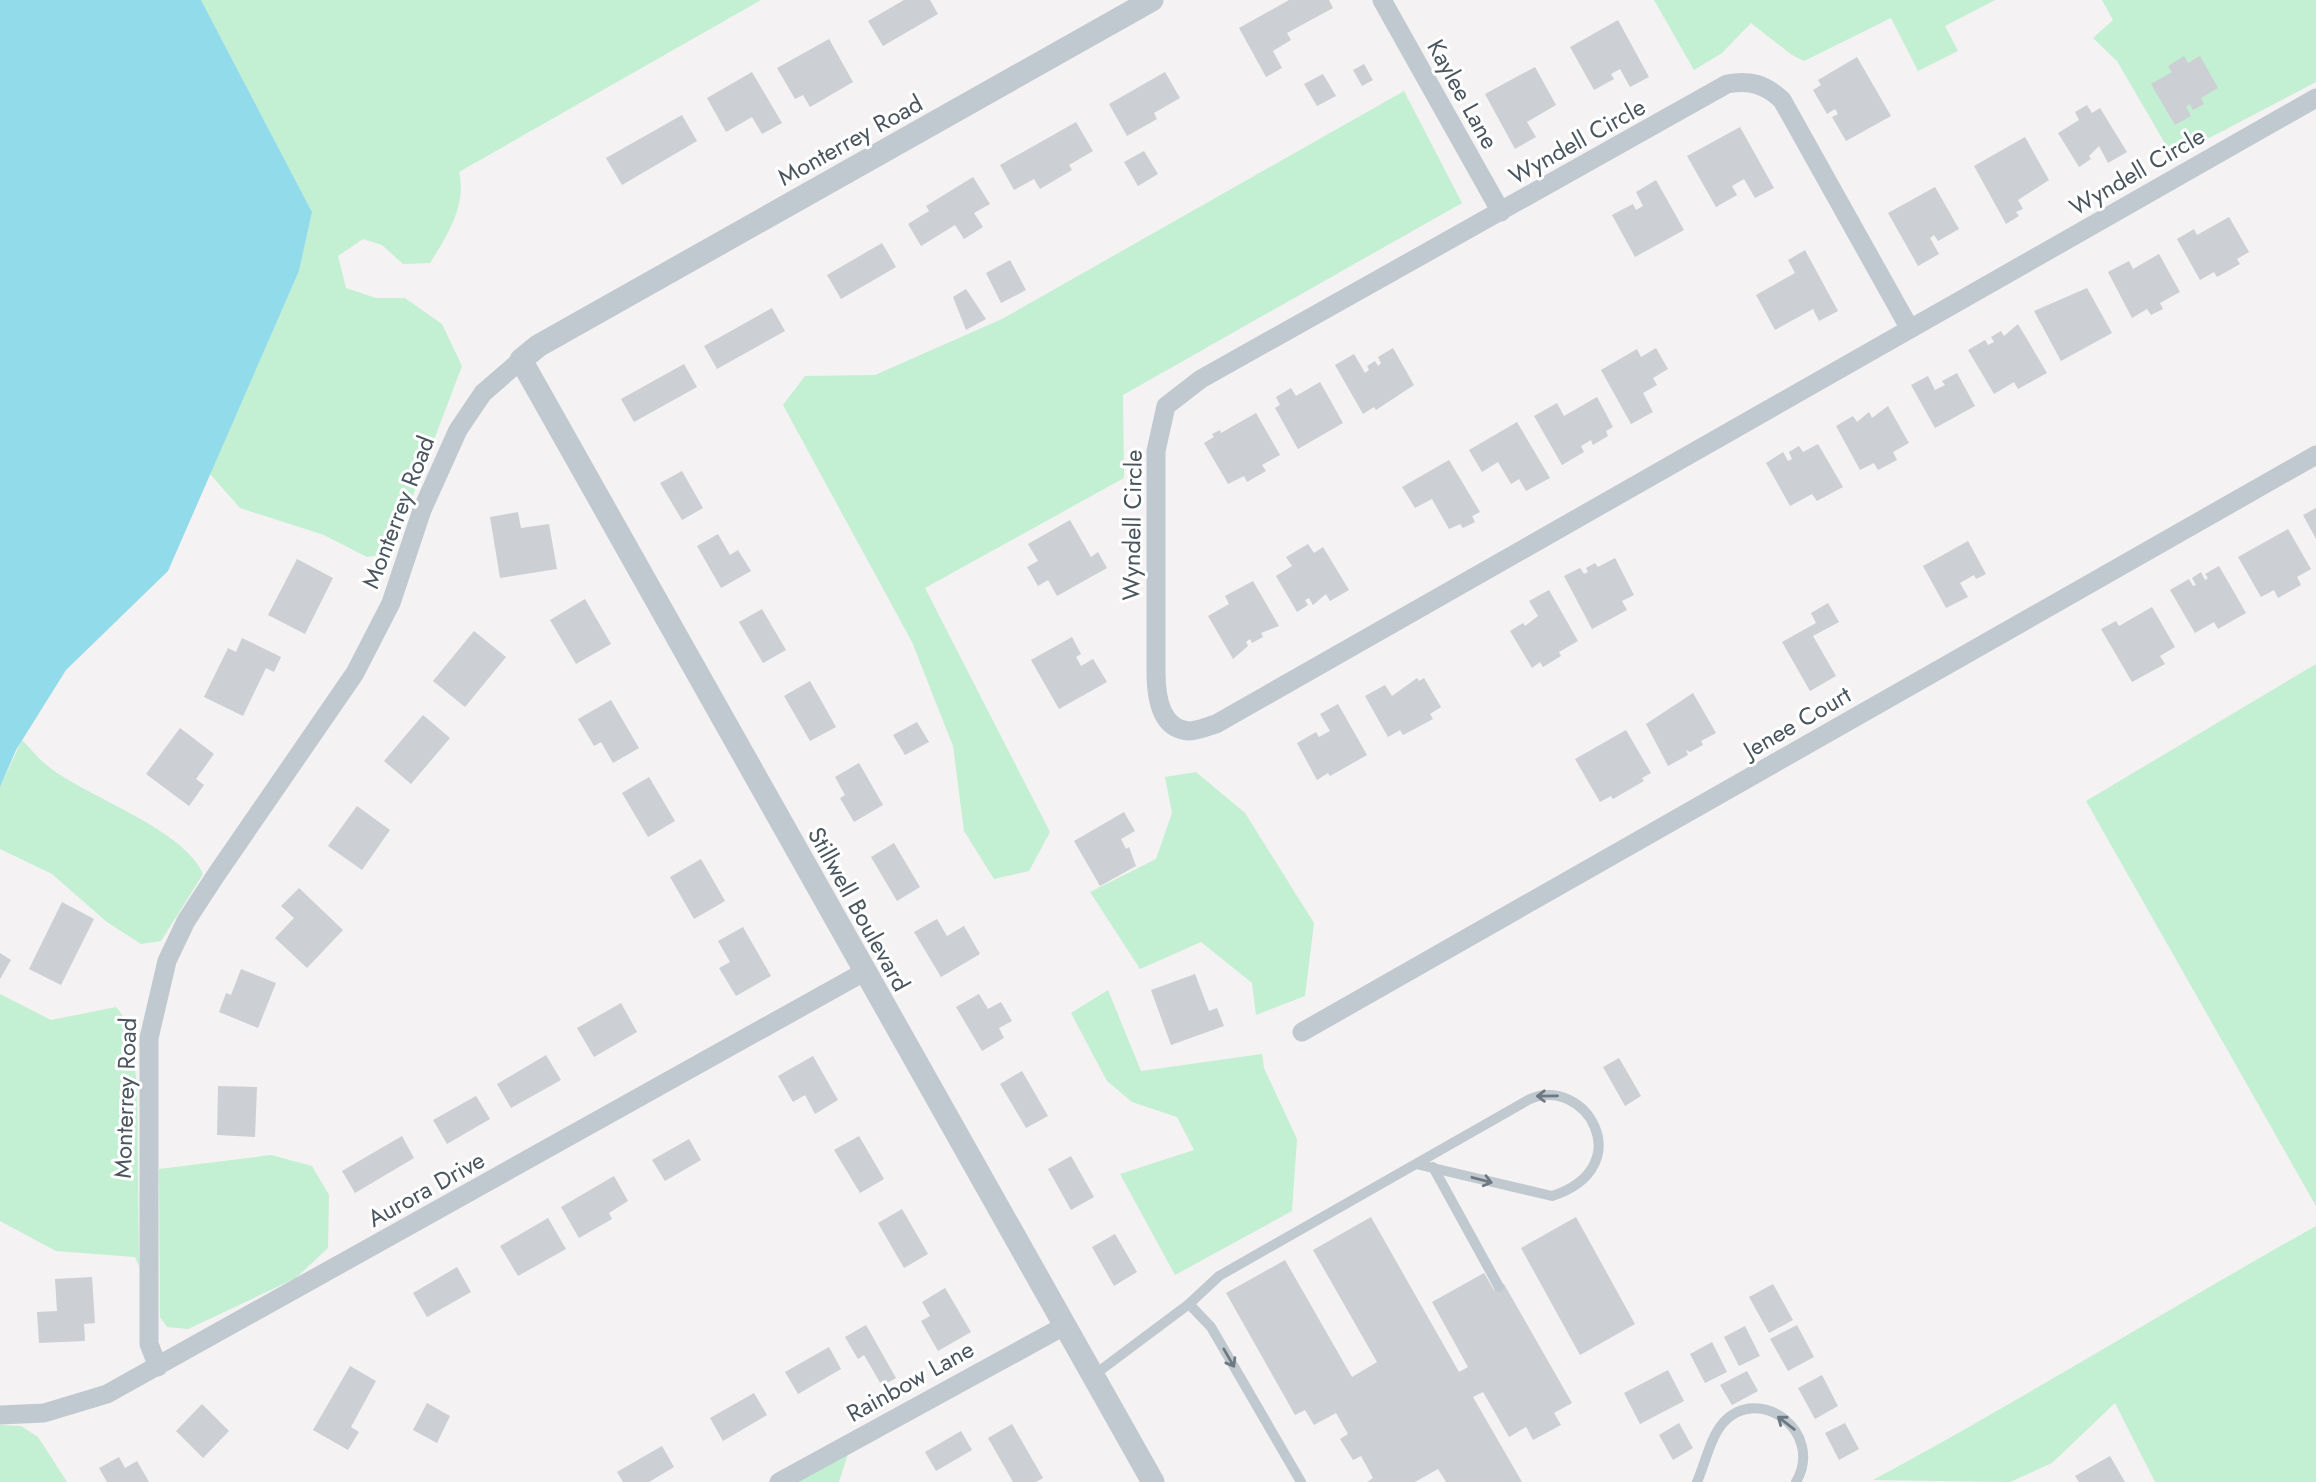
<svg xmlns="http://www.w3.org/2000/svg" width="2316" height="1482" font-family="Jost,sans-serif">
<rect width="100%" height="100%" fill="#f4f2f2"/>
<g fill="#c3efd2">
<path d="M201,0H761L459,172C467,205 447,236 430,263L403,264L382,245L363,239L338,256L346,288L376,298H405L442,324L462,366L391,553L367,557L324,535L240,508L210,474L299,271L312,212Z"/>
<polygon points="1654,0 1995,0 1945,26 1958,51 1918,71 1891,18 1804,61 1792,55 1751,23 1722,53 1694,70"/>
<polygon points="2102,0 2316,0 2316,82 2173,157 2117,61 2093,38 2113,20"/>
<polygon points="1404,91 1462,203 1123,395 1124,478 925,588 1050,832 1029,871 994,879 964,831 953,746 912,642 783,405 805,376 875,375 1002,319"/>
<polygon points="2316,664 2316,1206 2086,801"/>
<path d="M22,740C31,749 39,760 49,767C87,797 184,829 203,874L161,941L141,944L107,922L52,874L0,849V787Z"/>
<polygon points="1196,772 1245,813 1314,923 1305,996 1256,1015 1252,983 1201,942 1140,969 1090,892 1156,859 1172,813 1165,777"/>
<polygon points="1108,990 1141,1071 1262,1054 1264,1068 1297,1139 1292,1211 1175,1275 1120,1174 1194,1150 1177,1117 1132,1102 1107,1081 1071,1013"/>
<polygon points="0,994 51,1020 116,1007 130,1025 137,1086 139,1266 135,1257 56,1251 0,1221"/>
<polygon points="271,1155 312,1166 329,1195 328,1248 296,1278 188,1329 167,1327 160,1317 159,1169"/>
<path d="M2316,1226V1482H2155L2115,1403L2052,1463L2010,1482L1873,1480C2023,1399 2168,1309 2316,1226Z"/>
<polygon points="0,1425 21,1426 38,1437 67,1482 0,1482"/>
<polygon points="848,1454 839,1482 798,1482"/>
</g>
<polygon fill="#91dbea" points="0,0 201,0 312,212 299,271 168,571 66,670 16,750 0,787"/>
<g fill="#cccfd4">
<polygon points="904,0 930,0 938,14 883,46 868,21"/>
<polygon points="1289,0 1329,0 1333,8 1287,33 1291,40 1273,51 1282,68 1266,77 1239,28"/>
<polygon points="1618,20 1649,77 1630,87 1620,69 1611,74 1614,79 1594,90 1570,47"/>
<polygon points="829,39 853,82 810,107 803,95 795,99 777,68"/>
<polygon points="2184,56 2188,63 2200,56 2218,88 2201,98 2204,104 2193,110 2190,104 2186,107 2191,116 2175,125 2151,84 2172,72 2168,66"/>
<polygon points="1857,57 1891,116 1846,141 1832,117 1838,114 1835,109 1827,114 1813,90 1821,85 1818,80"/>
<polygon points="1364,64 1373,80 1362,86 1353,70"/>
<polygon points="1535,67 1556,105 1527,122 1536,137 1515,149 1485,94"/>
<polygon points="752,72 782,123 762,134 752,117 726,132 707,98"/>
<polygon points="1165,72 1180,98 1154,113 1157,119 1127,136 1109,104"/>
<polygon points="1323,74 1336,96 1317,106 1304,84"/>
<polygon points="2087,105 2092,113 2100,108 2127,152 2108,163 2099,146 2089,156 2091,159 2079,167 2058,133 2079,120 2075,112"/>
<polygon points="682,115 697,141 622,185 606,158"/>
<polygon points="1076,122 1093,151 1069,165 1072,170 1040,189 1034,179 1014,190 1000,165"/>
<polygon points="1740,127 1774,188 1755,198 1744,179 1732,186 1737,195 1716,207 1687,156"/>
<polygon points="2025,137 2049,180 2018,200 2023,209 2016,212 2019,216 2006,224 1974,166"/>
<polygon points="1144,151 1158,174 1138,186 1124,162"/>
<polygon points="973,177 990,204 974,213 983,227 964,239 955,225 921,246 908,224 929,211 926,206"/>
<polygon points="1656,180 1684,230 1635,257 1612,215 1633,204 1636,210 1643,206 1636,192"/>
<polygon points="1935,187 1959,229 1938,241 1934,235 1930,238 1939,254 1918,266 1888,213"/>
<polygon points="2229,217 2249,252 2237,259 2240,264 2217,277 2214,272 2200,280 2177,239 2194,229 2197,235"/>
<polygon points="882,243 896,267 841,299 827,275"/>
<polygon points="1805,250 1838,311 1819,321 1813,309 1775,330 1756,295 1795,273 1788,260"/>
<polygon points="2159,254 2180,292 2160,303 2163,309 2151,315 2147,309 2132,318 2108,272 2129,261 2133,269"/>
<polygon points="1010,260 1026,290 1001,303 986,273"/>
<polygon points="2087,288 2112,333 2061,361 2034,311"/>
<polygon points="966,289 986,319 966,330 953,297"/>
<polygon points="772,308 785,331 717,369 704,346"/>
<polygon points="2018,324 2047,373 2018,389 2014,382 1994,394 1968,350 1985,340 1988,345 1994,342 1991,337 2001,331 2004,336"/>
<polygon points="1393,348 1414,385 1376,410 1374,407 1363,414 1335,365 1354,354 1365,373 1369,370 1367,366 1375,361 1378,366 1381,363 1378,357"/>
<polygon points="1656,348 1668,369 1653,378 1657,385 1643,393 1653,412 1631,424 1601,370 1637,349 1641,357"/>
<polygon points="684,364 697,387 634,422 621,399"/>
<polygon points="1957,373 1975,406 1935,428 1911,385 1928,376 1935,390 1945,385 1942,381"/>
<polygon points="1320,382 1343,423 1298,449 1275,408 1280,405 1276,397 1291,388 1296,396"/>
<polygon points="1597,397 1613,427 1606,431 1608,436 1593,445 1591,440 1581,446 1584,452 1562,465 1534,416 1557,403 1564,416"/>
<polygon points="1888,406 1909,443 1893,452 1897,460 1878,470 1874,463 1860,470 1836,426 1853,416 1857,422 1869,412 1872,418"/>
<polygon points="1256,413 1280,455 1262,465 1266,471 1247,482 1244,476 1228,484 1204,443 1214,437 1212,434 1220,430 1221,433"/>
<polygon points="1517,422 1550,478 1526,491 1519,479 1511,484 1498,462 1482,472 1469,450"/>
<polygon points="1818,444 1843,487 1817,501 1812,494 1790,506 1766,463 1783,452 1788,461 1792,459 1789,452 1799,446 1803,452"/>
<polygon points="1449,460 1480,512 1472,516 1475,522 1463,528 1460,524 1449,529 1432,499 1415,508 1402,487"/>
<polygon points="682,471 703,508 682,520 660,483"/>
<polygon points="2316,508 2316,539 2303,515"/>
<polygon points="518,512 521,528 549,524 557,569 500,578 490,517"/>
<polygon points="1070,520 1091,557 1098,552 1107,568 1057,596 1048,580 1038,586 1027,567 1038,561 1028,544"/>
<polygon points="2288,529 2311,569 2297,577 2301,585 2278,598 2274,590 2261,597 2238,557"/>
<polygon points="718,534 730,555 738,550 751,571 721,588 697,546"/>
<polygon points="1968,541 1986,574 1976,579 1974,575 1960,583 1968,597 1946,608 1923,566"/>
<polygon points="1308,544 1314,553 1323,547 1349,590 1330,601 1326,594 1313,605 1309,598 1305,600 1308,605 1297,612 1276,576 1292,566 1286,557"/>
<polygon points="1615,558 1634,595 1622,601 1627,610 1592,629 1564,576 1580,568 1584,574 1588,572 1586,568 1595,563 1598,567"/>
<polygon points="297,559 333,578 305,634 268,615"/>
<polygon points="2219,566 2246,613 2218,629 2214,622 2195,633 2170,590 2189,579 2193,586 2196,585 2192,578 2201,572 2205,580 2208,578 2205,574"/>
<polygon points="1253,581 1279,626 1261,633 1263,637 1252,643 1250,639 1246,642 1248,646 1233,659 1208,616 1229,604 1225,596"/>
<polygon points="1549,590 1578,641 1559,652 1561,656 1543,667 1540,662 1532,668 1510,631 1523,623 1525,626 1538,616 1529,601"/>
<polygon points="585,599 611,644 576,664 550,620"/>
<polygon points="1828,603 1839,622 1813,636 1836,676 1810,691 1782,642 1816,623 1811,613"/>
<polygon points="2152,607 2175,647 2160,656 2165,664 2132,682 2101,629 2116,621 2119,626"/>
<polygon points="762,609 786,650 763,663 739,622"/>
<polygon points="474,631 506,657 465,707 433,681"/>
<polygon points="1072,637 1081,654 1076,657 1081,666 1093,659 1107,682 1059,709 1031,660"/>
<polygon points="242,638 281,657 274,672 266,668 243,716 204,697 228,648 236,652"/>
<polygon points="1417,678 1419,681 1424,678 1441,707 1430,714 1433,719 1403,735 1400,730 1388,737 1365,696 1385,685 1392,696"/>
<polygon points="810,681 836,727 810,741 784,696"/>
<polygon points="1693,693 1716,733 1701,741 1703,745 1690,752 1686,750 1688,755 1668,766 1646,724"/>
<polygon points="611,700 639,748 613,763 601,742 594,746 578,719"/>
<polygon points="1338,704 1367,755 1330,776 1328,773 1317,780 1297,743 1316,732 1319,737 1330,731 1320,714"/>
<polygon points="423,715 450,738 411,784 384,761"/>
<polygon points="917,722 929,742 905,755 893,735"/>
<polygon points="180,728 214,754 196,779 204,785 189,806 146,774"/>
<polygon points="1626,730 1651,773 1642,778 1644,781 1613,799 1611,796 1600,802 1575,759"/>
<polygon points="859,763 883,805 854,822 840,798 845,795 835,777"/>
<polygon points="649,777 675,821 648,837 622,793"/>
<polygon points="357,806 390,830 362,870 328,846"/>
<polygon points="1124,812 1135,831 1121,839 1126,849 1129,847 1136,866 1100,886 1074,841"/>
<polygon points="894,843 920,887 897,901 871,857"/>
<polygon points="701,859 725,901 694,919 670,877"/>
<polygon points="299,888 343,930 307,968 275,938 294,918 281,906"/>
<polygon points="62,902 94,919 61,985 29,969"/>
<polygon points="937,919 947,936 964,926 980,954 941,977 914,932"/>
<polygon points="743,927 771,976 736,996 719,968 730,962 718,941"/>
<polygon points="0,953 11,960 0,979"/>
<polygon points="241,969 276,983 258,1028 219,1012 226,993 231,995"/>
<polygon points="1195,974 1209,1011 1217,1008 1224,1026 1171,1045 1151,990"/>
<polygon points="979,994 988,1009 1001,1002 1012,1021 999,1028 1004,1038 982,1051 956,1007"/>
<polygon points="621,1003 637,1032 594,1057 577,1028"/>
<polygon points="546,1055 561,1080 511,1108 497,1084"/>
<polygon points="813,1056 838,1100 815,1114 805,1095 793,1102 778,1076"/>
<polygon points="1619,1058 1641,1096 1625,1106 1603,1067"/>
<polygon points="1022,1071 1048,1116 1026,1128 1000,1084"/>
<polygon points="218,1086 257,1087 255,1137 217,1135"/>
<polygon points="476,1096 490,1119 447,1144 433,1120"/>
<polygon points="402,1136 414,1158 355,1193 342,1171"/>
<polygon points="859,1136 884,1179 860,1193 834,1150"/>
<polygon points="689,1139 701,1160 665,1181 652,1160"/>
<polygon points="1071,1156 1094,1197 1071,1210 1048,1169"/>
<polygon points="614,1176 628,1201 609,1213 612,1219 579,1238 561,1207"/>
<polygon points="902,1209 928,1254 904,1268 878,1223"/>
<polygon points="1371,1217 1459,1372 1468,1367 1432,1302 1484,1273 1494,1290 1504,1284 1572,1403 1554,1413 1561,1425 1533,1440 1526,1427 1509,1437 1483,1392 1473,1397 1522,1482 1446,1482 1438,1469 1415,1482 1367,1482 1373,1478 1361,1456 1353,1460 1340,1439 1348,1434 1336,1413 1314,1425 1305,1410 1295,1415 1226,1293 1285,1260 1352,1377 1377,1362 1313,1250"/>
<polygon points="1576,1217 1635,1324 1580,1355 1521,1248"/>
<polygon points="548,1218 566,1249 518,1276 500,1246"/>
<polygon points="1115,1234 1137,1272 1114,1286 1092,1247"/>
<polygon points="457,1267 471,1292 427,1317 413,1293"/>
<polygon points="92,1277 95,1323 84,1324 85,1341 39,1343 37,1312 57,1311 55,1279"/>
<polygon points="1773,1284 1793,1320 1769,1333 1749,1297"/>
<polygon points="945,1288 971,1332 938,1351 921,1321 930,1316 922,1302"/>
<polygon points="866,1325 896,1378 882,1386 864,1355 858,1359 845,1337"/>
<polygon points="1797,1325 1814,1357 1788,1371 1770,1339"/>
<polygon points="1745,1326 1760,1356 1739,1366 1724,1337"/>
<polygon points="1712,1342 1727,1372 1705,1383 1690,1354"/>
<polygon points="829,1347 841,1369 798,1394 785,1372"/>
<polygon points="350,1366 376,1381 351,1427 359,1432 348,1450 313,1430"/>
<polygon points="1668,1370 1684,1401 1640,1424 1624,1393"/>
<polygon points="1747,1371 1758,1391 1732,1405 1720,1385"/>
<polygon points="1822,1375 1838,1406 1815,1419 1798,1388"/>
<polygon points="754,1393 767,1415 723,1441 710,1418"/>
<polygon points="427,1403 450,1416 437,1443 413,1430"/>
<polygon points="202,1404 229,1431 203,1458 176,1431"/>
<polygon points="1679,1423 1693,1448 1673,1460 1659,1435"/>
<polygon points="1845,1423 1859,1449 1839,1460 1825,1433"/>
<polygon points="1012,1424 1043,1478 1036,1482 1013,1482 988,1438"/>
<polygon points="961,1431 972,1450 936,1471 925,1452"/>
<polygon points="662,1446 674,1467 649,1482 623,1482 617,1472"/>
<polygon points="2110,1456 2125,1482 2079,1482 2075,1476"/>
<polygon points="119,1457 125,1468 137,1461 149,1482 107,1482 99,1468"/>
</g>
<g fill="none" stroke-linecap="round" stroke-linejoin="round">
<g stroke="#c0c9d0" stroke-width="10">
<polyline points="1433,1167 1499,1287"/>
<polyline points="1189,1304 1211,1327 1301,1482"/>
<path d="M1094,1375L1189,1304L1219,1276L1528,1100C1585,1073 1641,1167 1552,1196L1416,1164"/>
<path d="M1697,1482C1705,1464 1710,1438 1723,1423C1759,1383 1825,1432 1796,1482"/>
</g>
<g stroke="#c0c9d0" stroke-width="19">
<polyline points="1382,0 1501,212"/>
<path d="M1910,329L1782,100C1765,84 1750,80 1727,84L1201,379L1166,406L1156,451V672C1156,694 1159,729 1189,731C1197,731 1208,726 1216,724L2316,98"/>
<polyline points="1302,1032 2316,455"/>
<polyline points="158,1367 149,1344 149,1038 167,961 186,921 216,875 355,673 391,603 422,510 458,430 483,393 521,360"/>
<polyline points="0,1415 44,1413 107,1394 864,972"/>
<polyline points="779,1482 1066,1325"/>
</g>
<polyline stroke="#c0c9d0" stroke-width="23" points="1152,0 538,346 521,360 1153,1482"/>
</g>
<defs><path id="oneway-shaft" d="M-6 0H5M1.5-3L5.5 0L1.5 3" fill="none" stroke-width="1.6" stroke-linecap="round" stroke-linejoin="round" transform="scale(1.75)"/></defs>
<g stroke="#6d7881">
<use href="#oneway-shaft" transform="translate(1547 1096) rotate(179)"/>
<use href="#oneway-shaft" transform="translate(1482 1180) rotate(15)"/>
<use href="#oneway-shaft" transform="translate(1229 1358) rotate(60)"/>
<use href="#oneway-shaft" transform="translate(1786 1423) rotate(-142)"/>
</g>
<g text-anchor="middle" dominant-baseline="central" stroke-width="6" stroke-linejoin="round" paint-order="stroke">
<g font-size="24" fill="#4a565f" stroke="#fff">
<text transform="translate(1463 94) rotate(61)">Kaylee Lane</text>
<text transform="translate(850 140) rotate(-29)">Monterrey Road</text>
<text transform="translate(1577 141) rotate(-29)">Wyndell Circle</text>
<text transform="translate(2137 171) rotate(-30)">Wyndell Circle</text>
<text transform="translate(398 512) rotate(-69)">Monterrey Road</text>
<text transform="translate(1132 525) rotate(-89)">Wyndell Circle</text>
<text transform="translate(1797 722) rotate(-30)">Jenee Court</text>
<text transform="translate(859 909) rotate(61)">Stillwell Boulevard</text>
<text transform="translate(125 1098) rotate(-88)">Monterrey Road</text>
<text transform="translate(426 1189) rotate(-29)">Aurora Drive</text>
<text transform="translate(910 1381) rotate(-29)">Rainbow Lane</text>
</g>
</g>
</svg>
